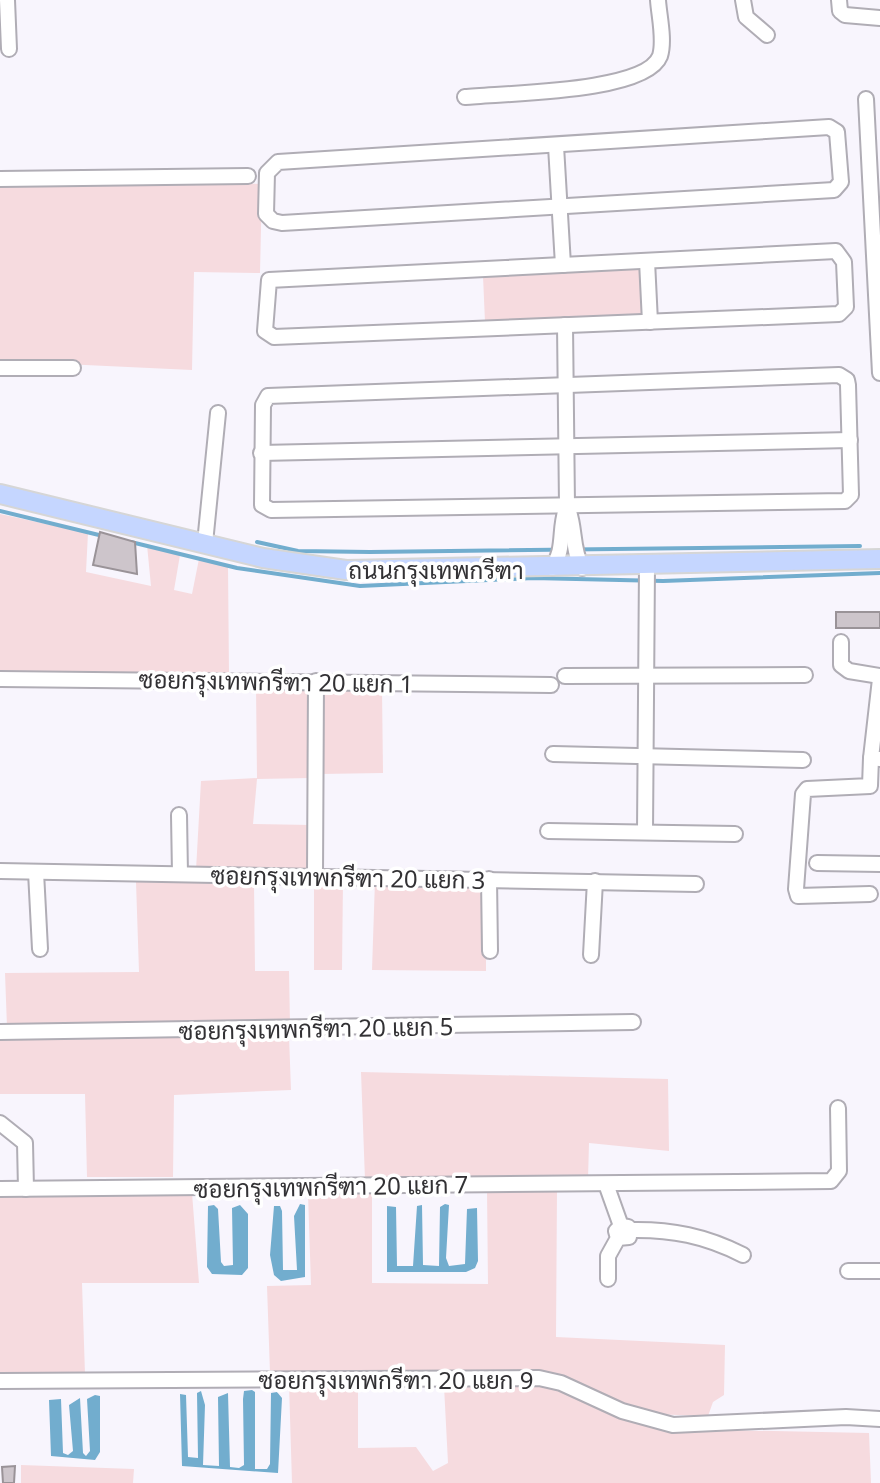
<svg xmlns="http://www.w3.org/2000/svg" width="880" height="1483" font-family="'Noto Sans',Sarabun,sans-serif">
<rect width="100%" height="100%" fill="#f8f5fd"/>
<g fill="#f6dbdf">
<polygon points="192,182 262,184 260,273 194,272 192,370 0,361 0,185"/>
<polygon points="642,269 644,314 485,322 483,276"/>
<polygon points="0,514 88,533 86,572 151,586 147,545 180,555 174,590 192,594 199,559 228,567 229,675 0,674"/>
<polygon points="256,687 312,688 310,778 257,779 253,824 311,825 310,868 196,870 201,781 257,778"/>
<polygon points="320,690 382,690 383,773 321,774"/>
<polygon points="314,880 343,880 342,970 314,970"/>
<polygon points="375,880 486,882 486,971 372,970"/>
<polygon points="136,882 254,883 255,971 289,971 290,1024 7,1027 5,973 139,972"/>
<polygon points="289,1036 291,1090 174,1095 173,1177 87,1177 85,1094 0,1094 0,1037"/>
<polygon points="361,1072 668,1079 669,1151 589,1143 588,1179 365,1180"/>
<polygon points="487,1190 557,1190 556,1337 725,1345 724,1395 713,1402 708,1416 649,1414 608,1400 556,1375 491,1371 270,1373 267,1286 311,1285 308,1194 372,1193 372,1283 488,1284"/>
<polygon points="192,1193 199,1283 82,1283 85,1374 0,1375 0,1195"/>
<polygon points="544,1383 635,1422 671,1429 869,1433 871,1483 292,1483 289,1384 358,1384 358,1448 416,1447 433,1471 448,1463 444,1386"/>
<polygon points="21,1465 134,1469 133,1483 21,1483"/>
</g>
<g fill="#72adce">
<polygon points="300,1204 305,1205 305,1277 281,1281 274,1275 270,1255 274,1206 280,1206 282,1211 283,1270 297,1270 294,1216"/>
<polygon points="445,1204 449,1205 446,1258 449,1266 465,1264 467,1209 477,1208 478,1261 475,1268 466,1272 387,1272 387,1206 396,1207 397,1266 413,1266 417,1206 422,1205 423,1265 439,1266 440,1207"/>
<polygon points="214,1205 218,1209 221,1262 224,1266 233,1265 232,1208 240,1205 248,1214 248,1268 242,1275 212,1274 207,1267 208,1206"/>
<polygon points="252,1390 255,1392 255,1469 267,1469 270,1464 271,1393 277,1392 282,1398 278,1473 182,1466 180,1394 186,1395 188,1457 198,1458 197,1393 201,1391 205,1405 203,1465 219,1466 218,1397 228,1393 230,1467 239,1468 244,1465 243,1399 244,1391"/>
<polygon points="95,1395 100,1396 100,1452 95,1460 51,1456 49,1400 61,1399 63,1453 68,1455 73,1451 69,1405 80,1398 83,1453 86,1456 90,1451 87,1399"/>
</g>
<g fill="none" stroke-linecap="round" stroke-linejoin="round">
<g stroke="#72adce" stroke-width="4">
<polyline points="0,511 103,536"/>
<polyline points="131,542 237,568 360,586 533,578 663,581 880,573"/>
<polyline points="257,542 298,551 370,552 860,546"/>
</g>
</g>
<g fill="#cdc5cb" stroke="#9a9398" stroke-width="2">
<polygon points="100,532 135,542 137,574 93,565"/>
<rect x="836" y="612" width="44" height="16"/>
<polygon points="15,1466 14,1483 3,1483 2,1467"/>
</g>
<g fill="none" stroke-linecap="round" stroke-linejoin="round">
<g stroke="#b0adb5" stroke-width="18">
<g id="minor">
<polyline points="7,0 9,49"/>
<polyline points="743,0 746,17 767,35"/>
<polyline points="839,0 840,11 845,15 880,18"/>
<path d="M465,97C503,93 646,93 660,56C665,40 659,16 658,0"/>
<polyline points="866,99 880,373"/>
<polygon points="829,127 837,132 841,182 834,190 282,223 273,221 266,214 267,173 278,162"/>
<polyline points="556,146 563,265"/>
<polyline points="0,179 248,176"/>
<polygon points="836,251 844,262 846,307 839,314 274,337 265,331 269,280"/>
<polyline points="647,261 650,322"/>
<path d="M565,325L567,506C576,527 571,547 582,568"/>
<polyline points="0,368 73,368"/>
<polygon points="839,375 847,380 848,385 851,495 845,501 271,510 262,505 263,405 268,396"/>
<polyline points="261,453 850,440"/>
<polyline points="205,543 218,413"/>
<path d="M552,568C566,548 558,528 567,506"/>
<polyline points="841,642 841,665 849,671 880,676"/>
<polyline points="565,676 805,675"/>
<polyline points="0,679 551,685"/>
<polyline points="880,679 871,758 880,759"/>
<polyline points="553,754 803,760"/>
<polyline points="179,815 180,874"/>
<polyline points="548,831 735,834"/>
<polyline points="645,832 647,566"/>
<polyline points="817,863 880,864"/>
<polyline points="0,871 696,884"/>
<polyline points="36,872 40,949"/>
<polyline points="315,876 316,681"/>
<polyline points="489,879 490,951"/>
<polyline points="870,894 798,896 796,889 803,794 807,789 870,786 871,758"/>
<polyline points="591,955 595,881"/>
<polyline points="0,1032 633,1022"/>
<polyline points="0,1123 25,1143 26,1189"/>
<polyline points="606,1184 621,1226"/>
<polyline points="0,1189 831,1181 839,1171 838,1108"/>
<path d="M630,1230C671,1229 706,1236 743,1255"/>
<polyline points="848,1271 880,1271"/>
<polyline points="608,1279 608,1256 618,1238 616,1231 621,1226 628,1227 629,1237 618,1238"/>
<polyline points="0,1381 539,1378 561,1383 622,1411 673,1425 846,1417 880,1419"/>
</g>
</g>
<g stroke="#d6d6d6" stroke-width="22">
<polyline id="major" points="0,494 263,558 346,570 880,559"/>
</g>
<use href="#minor" stroke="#fff" stroke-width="14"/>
<use href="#major" stroke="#c5d6ff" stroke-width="18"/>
</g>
<g text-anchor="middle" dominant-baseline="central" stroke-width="7" stroke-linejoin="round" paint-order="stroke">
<g font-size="24" fill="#323134" stroke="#fff">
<text x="436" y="569">ถนนกรุงเทพกรีฑา</text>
<text transform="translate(276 681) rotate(1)">ซอยกรุงเทพกรีฑา 20 แยก 1</text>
<text transform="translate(348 877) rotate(1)">ซอยกรุงเทพกรีฑา 20 แยก 3</text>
<text transform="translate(316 1028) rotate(-1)">ซอยกรุงเทพกรีฑา 20 แยก 5</text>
<text transform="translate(331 1186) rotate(-1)">ซอยกรุงเทพกรีฑา 20 แยก 7</text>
<text x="396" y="1379">ซอยกรุงเทพกรีฑา 20 แยก 9</text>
</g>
</g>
</svg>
